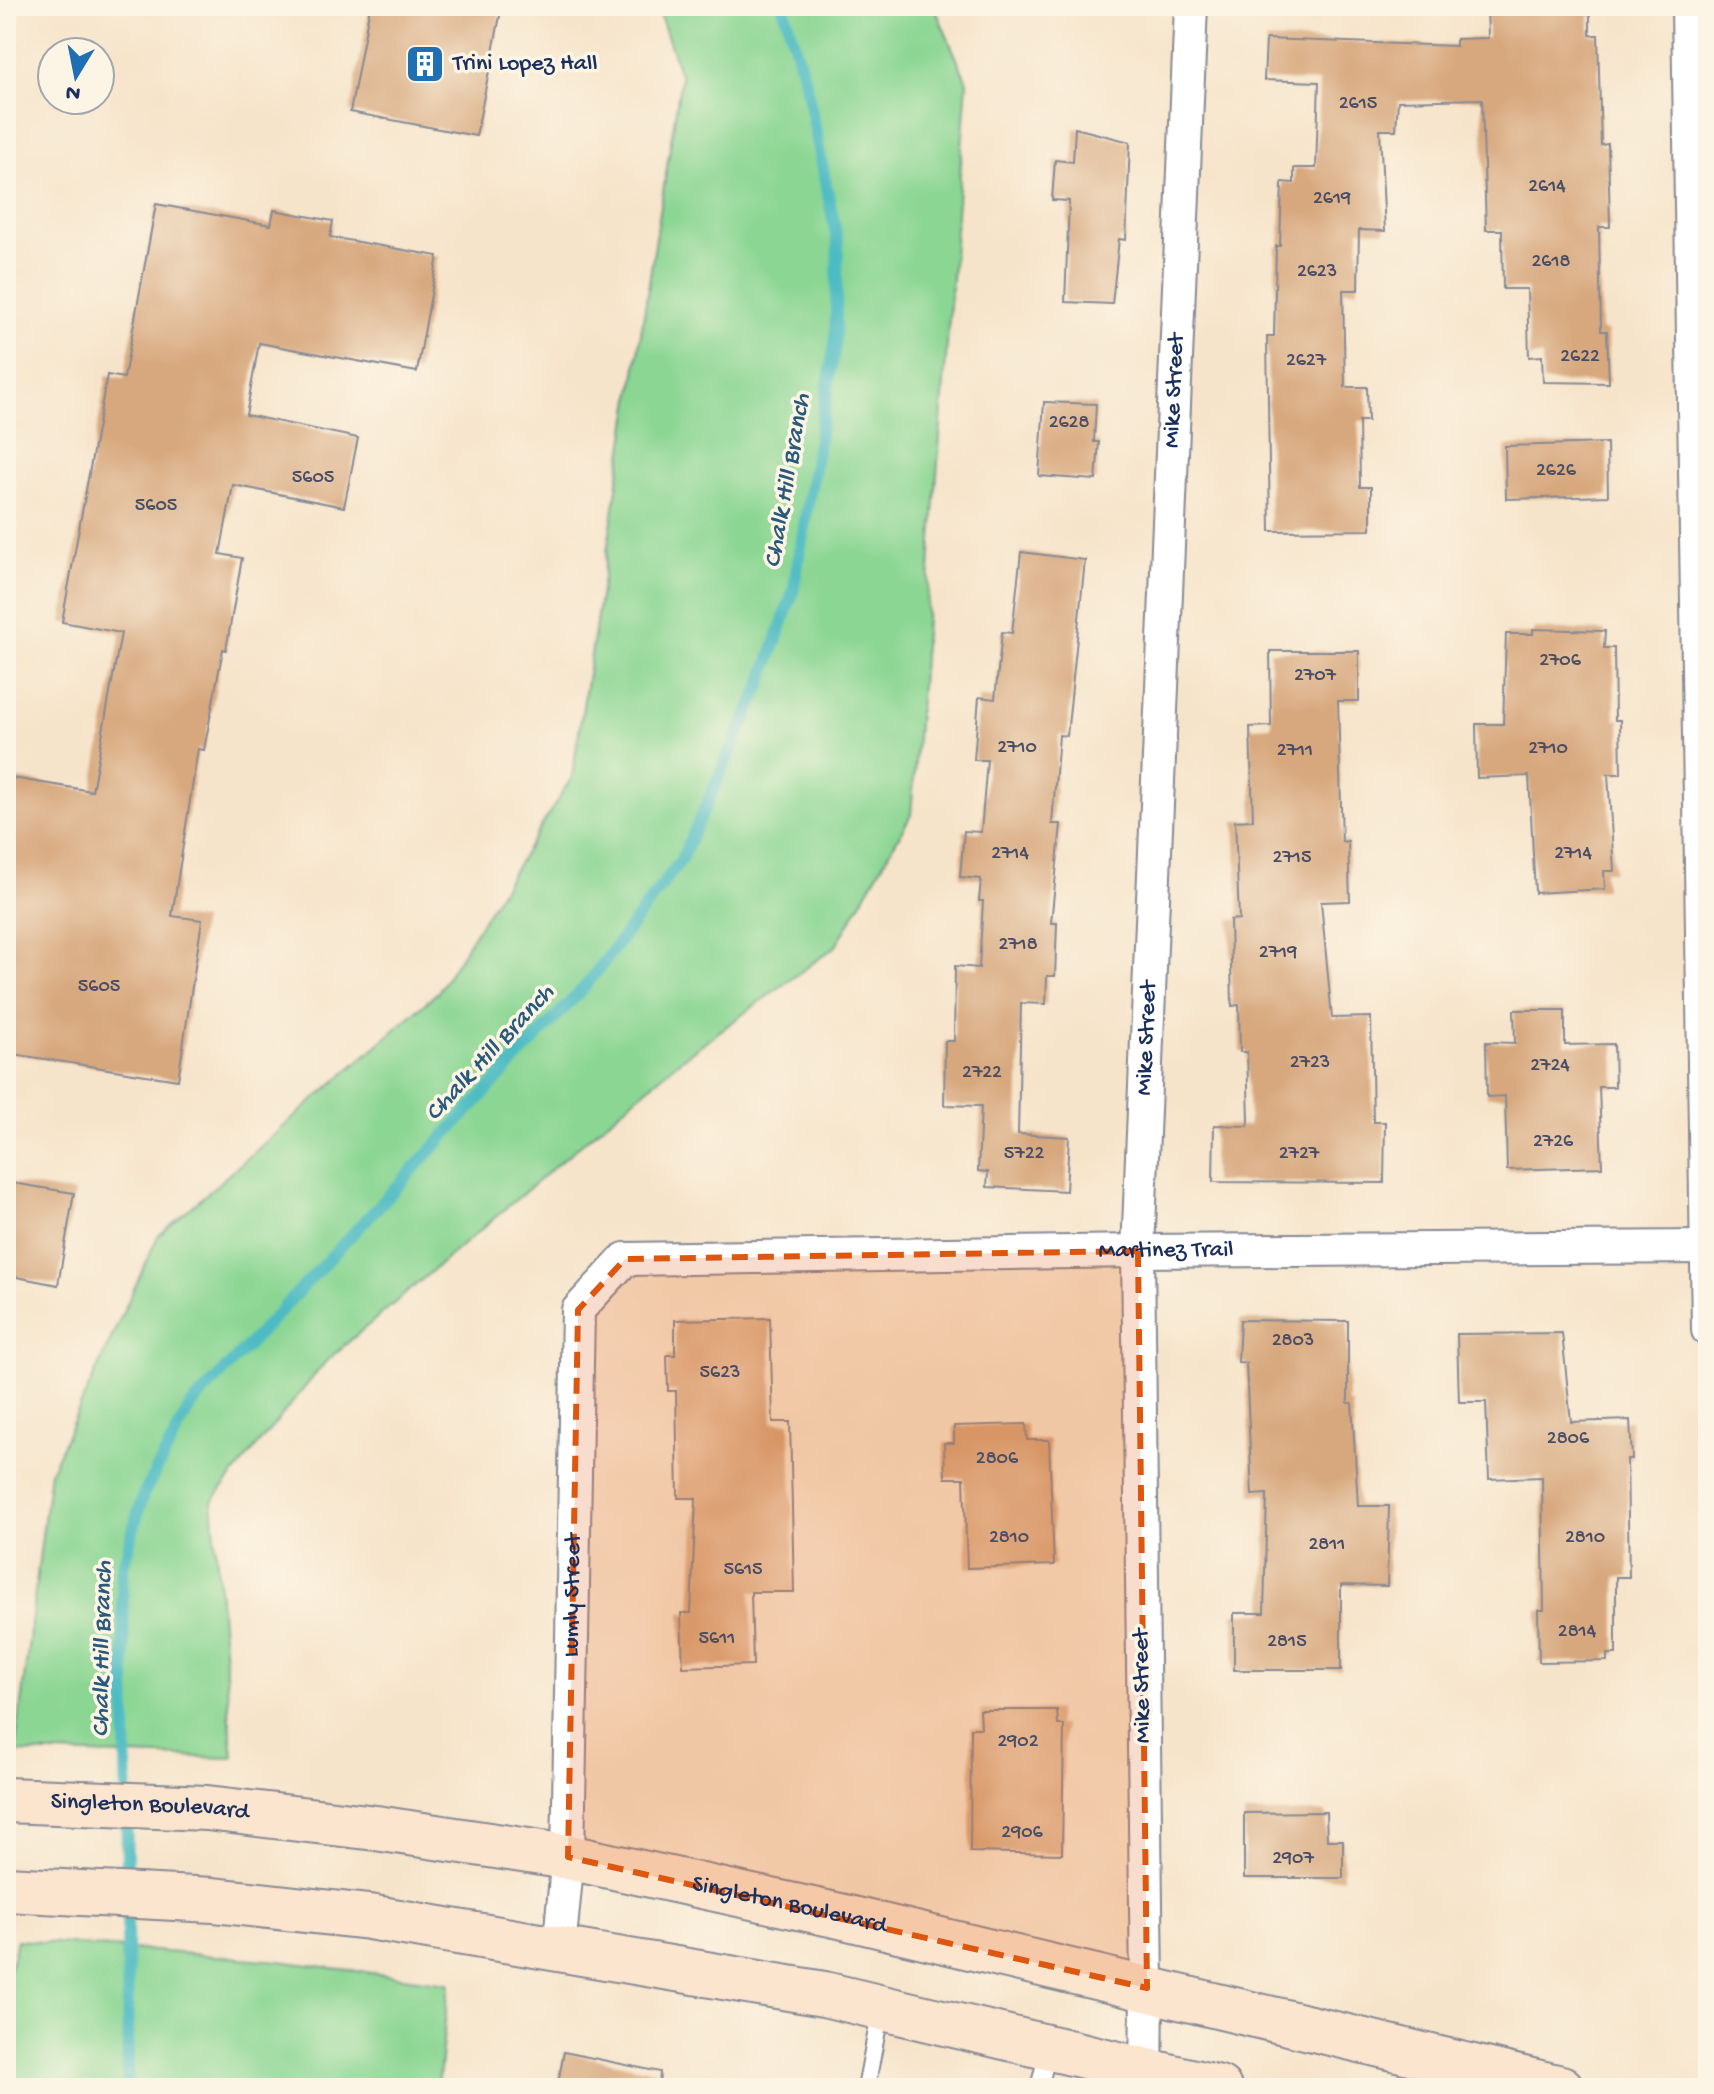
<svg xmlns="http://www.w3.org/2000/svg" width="1714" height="2094" font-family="'Gochi Hand',sans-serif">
<rect width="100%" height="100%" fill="#fcf5e5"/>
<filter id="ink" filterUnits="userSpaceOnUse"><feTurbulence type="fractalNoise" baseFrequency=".0125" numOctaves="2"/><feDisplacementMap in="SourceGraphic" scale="16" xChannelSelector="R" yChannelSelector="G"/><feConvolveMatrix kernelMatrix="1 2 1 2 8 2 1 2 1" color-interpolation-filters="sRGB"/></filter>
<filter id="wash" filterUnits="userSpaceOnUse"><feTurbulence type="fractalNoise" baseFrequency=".006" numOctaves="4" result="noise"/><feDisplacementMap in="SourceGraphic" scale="32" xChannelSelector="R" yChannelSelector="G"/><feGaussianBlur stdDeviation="1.8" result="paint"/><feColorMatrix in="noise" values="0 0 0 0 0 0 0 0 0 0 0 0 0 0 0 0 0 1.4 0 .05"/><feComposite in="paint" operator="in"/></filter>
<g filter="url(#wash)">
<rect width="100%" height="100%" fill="#f6e4ca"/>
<g fill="#8bd693" stroke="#538278" stroke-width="2">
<polygon points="657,6 934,6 967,82 911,815 836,946 679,1061 326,1361 212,1501 233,1758 15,1752 50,1472 158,1236 438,992 572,777 681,77"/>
<polygon points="17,1940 279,1961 449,1983 438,2088 8,2088 6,1984"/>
</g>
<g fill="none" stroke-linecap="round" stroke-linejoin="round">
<polyline stroke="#4dbbc3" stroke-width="12" points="128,2088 126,1719 122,1570 143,1495 190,1407 588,983 681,860 760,687 793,592 835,344 838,244 806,84 783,6"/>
</g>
<g id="blocks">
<g fill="#d7a77d">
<polygon points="370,6 502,6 476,136 350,112"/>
<polygon points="1487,6 1590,6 1590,35 1598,35 1601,145 1608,144 1610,227 1599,227 1601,331 1607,331 1609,383 1543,382 1542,356 1529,357 1527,289 1503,289 1502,230 1486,230 1482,99 1398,101 1396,130 1380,130 1385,231 1359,230 1358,290 1343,290 1345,387 1367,387 1368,421 1359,421 1360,487 1371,487 1371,530 1270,531 1267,336 1274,336 1276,246 1280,246 1282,182 1294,183 1294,168 1316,168 1319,82 1264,80 1266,39 1456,46 1456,39 1488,38"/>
<polygon points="1075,128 1130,142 1126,240 1119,239 1112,304 1065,302 1069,201 1052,200 1055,160 1073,162"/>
<polygon points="156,204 271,225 274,210 333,221 330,237 438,256 417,372 259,343 246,415 358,438 344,507 233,485 220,554 242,558 226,650 223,649 204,750 198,749 172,916 202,920 178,1080 6,1053 6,777 92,791 121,633 62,622 107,375 124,378"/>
<polygon points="1044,402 1096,404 1094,442 1099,442 1096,480 1039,476"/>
<polygon points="1607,443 1608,496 1506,499 1505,446"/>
<polygon points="1021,552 1085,560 1067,736 1059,735 1052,824 1061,824 1051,923 1057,923 1055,976 1047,976 1046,1004 1021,1003 1018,1134 1069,1137 1066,1191 987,1187 988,1172 978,1171 981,1106 944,1105 945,1041 954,1041 955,966 979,968 983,901 979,901 981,879 960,877 964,831 981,832 987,760 974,760 979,697 995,699 1002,632 1012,633"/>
<polygon points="1533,629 1605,631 1604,648 1614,648 1615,720 1620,720 1621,774 1608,774 1614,871 1604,871 1605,889 1535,893 1529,776 1477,778 1476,724 1503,724 1506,634 1533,634"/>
<polygon points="1270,651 1359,651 1359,701 1338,701 1342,842 1348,841 1350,901 1321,902 1332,1018 1371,1017 1373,1122 1385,1122 1384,1183 1213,1182 1214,1125 1248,1126 1249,1121 1247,1052 1240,1052 1239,1005 1232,1006 1230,920 1239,919 1235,821 1253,820 1250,727 1271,726"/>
<polygon points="1514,1010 1565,1010 1565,1045 1614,1044 1615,1087 1599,1087 1602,1167 1507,1170 1505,1096 1487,1097 1486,1042 1515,1043"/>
<polygon points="6,1182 74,1193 58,1285 6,1275"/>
<polygon points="770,1318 773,1422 790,1422 794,1592 751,1592 753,1665 683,1667 681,1613 691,1613 696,1498 678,1498 676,1391 668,1391 667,1355 675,1355 675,1320"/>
<polygon points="1240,1320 1348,1321 1348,1403 1352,1403 1358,1506 1389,1506 1387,1586 1341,1585 1341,1670 1234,1670 1234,1613 1264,1613 1267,1494 1252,1495 1246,1363 1238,1362"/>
<polygon points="1562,1333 1571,1422 1630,1420 1632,1459 1627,1459 1629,1577 1616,1577 1616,1654 1607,1654 1607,1661 1539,1662 1538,1610 1544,1610 1542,1477 1489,1479 1486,1402 1459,1402 1457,1334"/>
<polygon points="1026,1424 1027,1440 1049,1440 1054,1565 967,1568 964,1478 945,1478 944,1443 954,1443 954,1426"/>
<polygon points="980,1710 1057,1710 1058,1725 1064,1725 1062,1854 970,1852 971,1728 981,1728"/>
<polygon points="1326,1812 1327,1840 1343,1840 1343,1878 1244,1878 1244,1813"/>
<polygon points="564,2052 660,2072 659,2088 557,2088"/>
</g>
</g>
</g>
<g filter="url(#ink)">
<use href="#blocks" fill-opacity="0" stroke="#888a94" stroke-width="2"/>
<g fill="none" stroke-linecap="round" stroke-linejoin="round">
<g stroke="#888a94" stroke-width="20">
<g id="lane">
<polyline points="866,2088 881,2009"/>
<polyline points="1039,2088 1048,2051"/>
</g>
</g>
<g stroke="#888a94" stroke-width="36">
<g id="street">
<polyline points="1688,6 1708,1330"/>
<path id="s1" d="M559,1949L568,1857L578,1310L625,1259L1138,1251L1708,1247"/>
<path id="s2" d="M1146,2088L1147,1988L1138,1251L1191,6"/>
</g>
</g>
<g stroke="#888a94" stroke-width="48">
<g id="secondary">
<path id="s3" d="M6,1800L207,1808L376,1828L568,1857L840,1916L1561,2088"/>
<polyline points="6,1889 213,1900 369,1917 824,1994 1219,2088"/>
</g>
</g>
<use href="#lane" stroke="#fff" stroke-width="16"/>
<use href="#street" stroke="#fff" stroke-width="32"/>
<use href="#secondary" stroke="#fce5cf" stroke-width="44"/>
</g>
</g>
<path fill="#de5710" fill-opacity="0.2" stroke="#de5710" stroke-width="6" stroke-dasharray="16 10" stroke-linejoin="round" d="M1138,1251L1147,1988L568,1857L578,1310L625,1259Z"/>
<defs>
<g id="building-square" transform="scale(2)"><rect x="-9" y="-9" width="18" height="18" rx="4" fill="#1f6fb2" stroke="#fcf5e5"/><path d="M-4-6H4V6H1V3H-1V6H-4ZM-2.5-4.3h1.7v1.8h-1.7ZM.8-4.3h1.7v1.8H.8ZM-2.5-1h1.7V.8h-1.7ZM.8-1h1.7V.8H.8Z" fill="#fff"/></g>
</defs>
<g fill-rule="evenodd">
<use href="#building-square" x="425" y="64"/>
</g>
<g text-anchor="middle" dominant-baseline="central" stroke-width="7" stroke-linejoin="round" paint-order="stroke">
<g font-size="20" fill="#4a4d66">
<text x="1358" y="104">2615</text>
<text x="1547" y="187">2614</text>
<text x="1332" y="199">2619</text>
<text x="1551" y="262">2618</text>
<text x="1317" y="272">2623</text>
<text x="1580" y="357">2622</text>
<text x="1306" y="361">2627</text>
<text x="1069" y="423">2628</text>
<text x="1556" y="471">2626</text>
<text x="313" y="478">5605</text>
<text x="156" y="506">5605</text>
<text x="1560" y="661">2706</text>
<text x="1315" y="676">2707</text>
<text x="1017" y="748">2710</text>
<text x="1548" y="749">2710</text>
<text x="1295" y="751">2711</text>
<text x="1010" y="854">2714</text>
<text x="1573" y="854">2714</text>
<text x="1292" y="858">2715</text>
<text x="1018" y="945">2718</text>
<text x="1278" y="953">2719</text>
<text x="99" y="987">5605</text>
<text x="1310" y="1063">2723</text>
<text x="1550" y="1066">2724</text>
<text x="982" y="1073">2722</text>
<text x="1553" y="1142">2726</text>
<text x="1024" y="1154">5722</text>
<text x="1299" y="1154">2727</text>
<text x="1293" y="1341">2803</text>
<text x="720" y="1373">5623</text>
<text x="1568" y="1439">2806</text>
<text x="997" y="1459">2806</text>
<text x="1009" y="1538">2810</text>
<text x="1585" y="1538">2810</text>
<text x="1327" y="1545">2811</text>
<text x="743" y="1570">5615</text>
<text x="1577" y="1632">2814</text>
<text x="717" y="1639">5611</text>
<text x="1287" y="1642">2815</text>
<text x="1018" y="1742">2902</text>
<text x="1022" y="1833">2906</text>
<text x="1293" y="1859">2907</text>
</g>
<g font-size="24" fill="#1b2f5e" stroke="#fcf5e5" text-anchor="start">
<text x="453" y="64">Trini Lopez Hall</text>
</g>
<g font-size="24" fill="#1b2f5e" stroke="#fcf5e5">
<text stroke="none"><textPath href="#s2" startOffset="1698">Mike Street</textPath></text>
<text stroke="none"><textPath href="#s2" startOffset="1050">Mike Street</textPath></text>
<text stroke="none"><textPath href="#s1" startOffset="1250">Martinez Trail</textPath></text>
<text stroke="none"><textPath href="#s1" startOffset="354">Lumly Street</textPath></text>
<text transform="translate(1143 1686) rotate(-91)">Mike Street</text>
<text stroke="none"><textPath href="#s3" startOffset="144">Singleton Boulevard</textPath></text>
<text stroke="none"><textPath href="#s3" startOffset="792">Singleton Boulevard</textPath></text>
</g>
<g font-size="26" font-style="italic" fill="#2a597c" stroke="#fcf5e5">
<text transform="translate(789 481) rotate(-80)">Chalk Hill Branch</text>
<text transform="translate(491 1054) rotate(-47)">Chalk Hill Branch</text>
<text transform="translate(104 1649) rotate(-89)">Chalk Hill Branch</text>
</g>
</g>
<rect width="1714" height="2094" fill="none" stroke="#fcf5e5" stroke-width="32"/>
<g transform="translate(76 76) rotate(190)"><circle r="38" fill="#fcf5e5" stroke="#a2a6af" stroke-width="2"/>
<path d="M0-6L14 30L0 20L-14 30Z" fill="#1f6fb2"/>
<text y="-12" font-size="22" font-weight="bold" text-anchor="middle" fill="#1b2f5e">N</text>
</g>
</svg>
